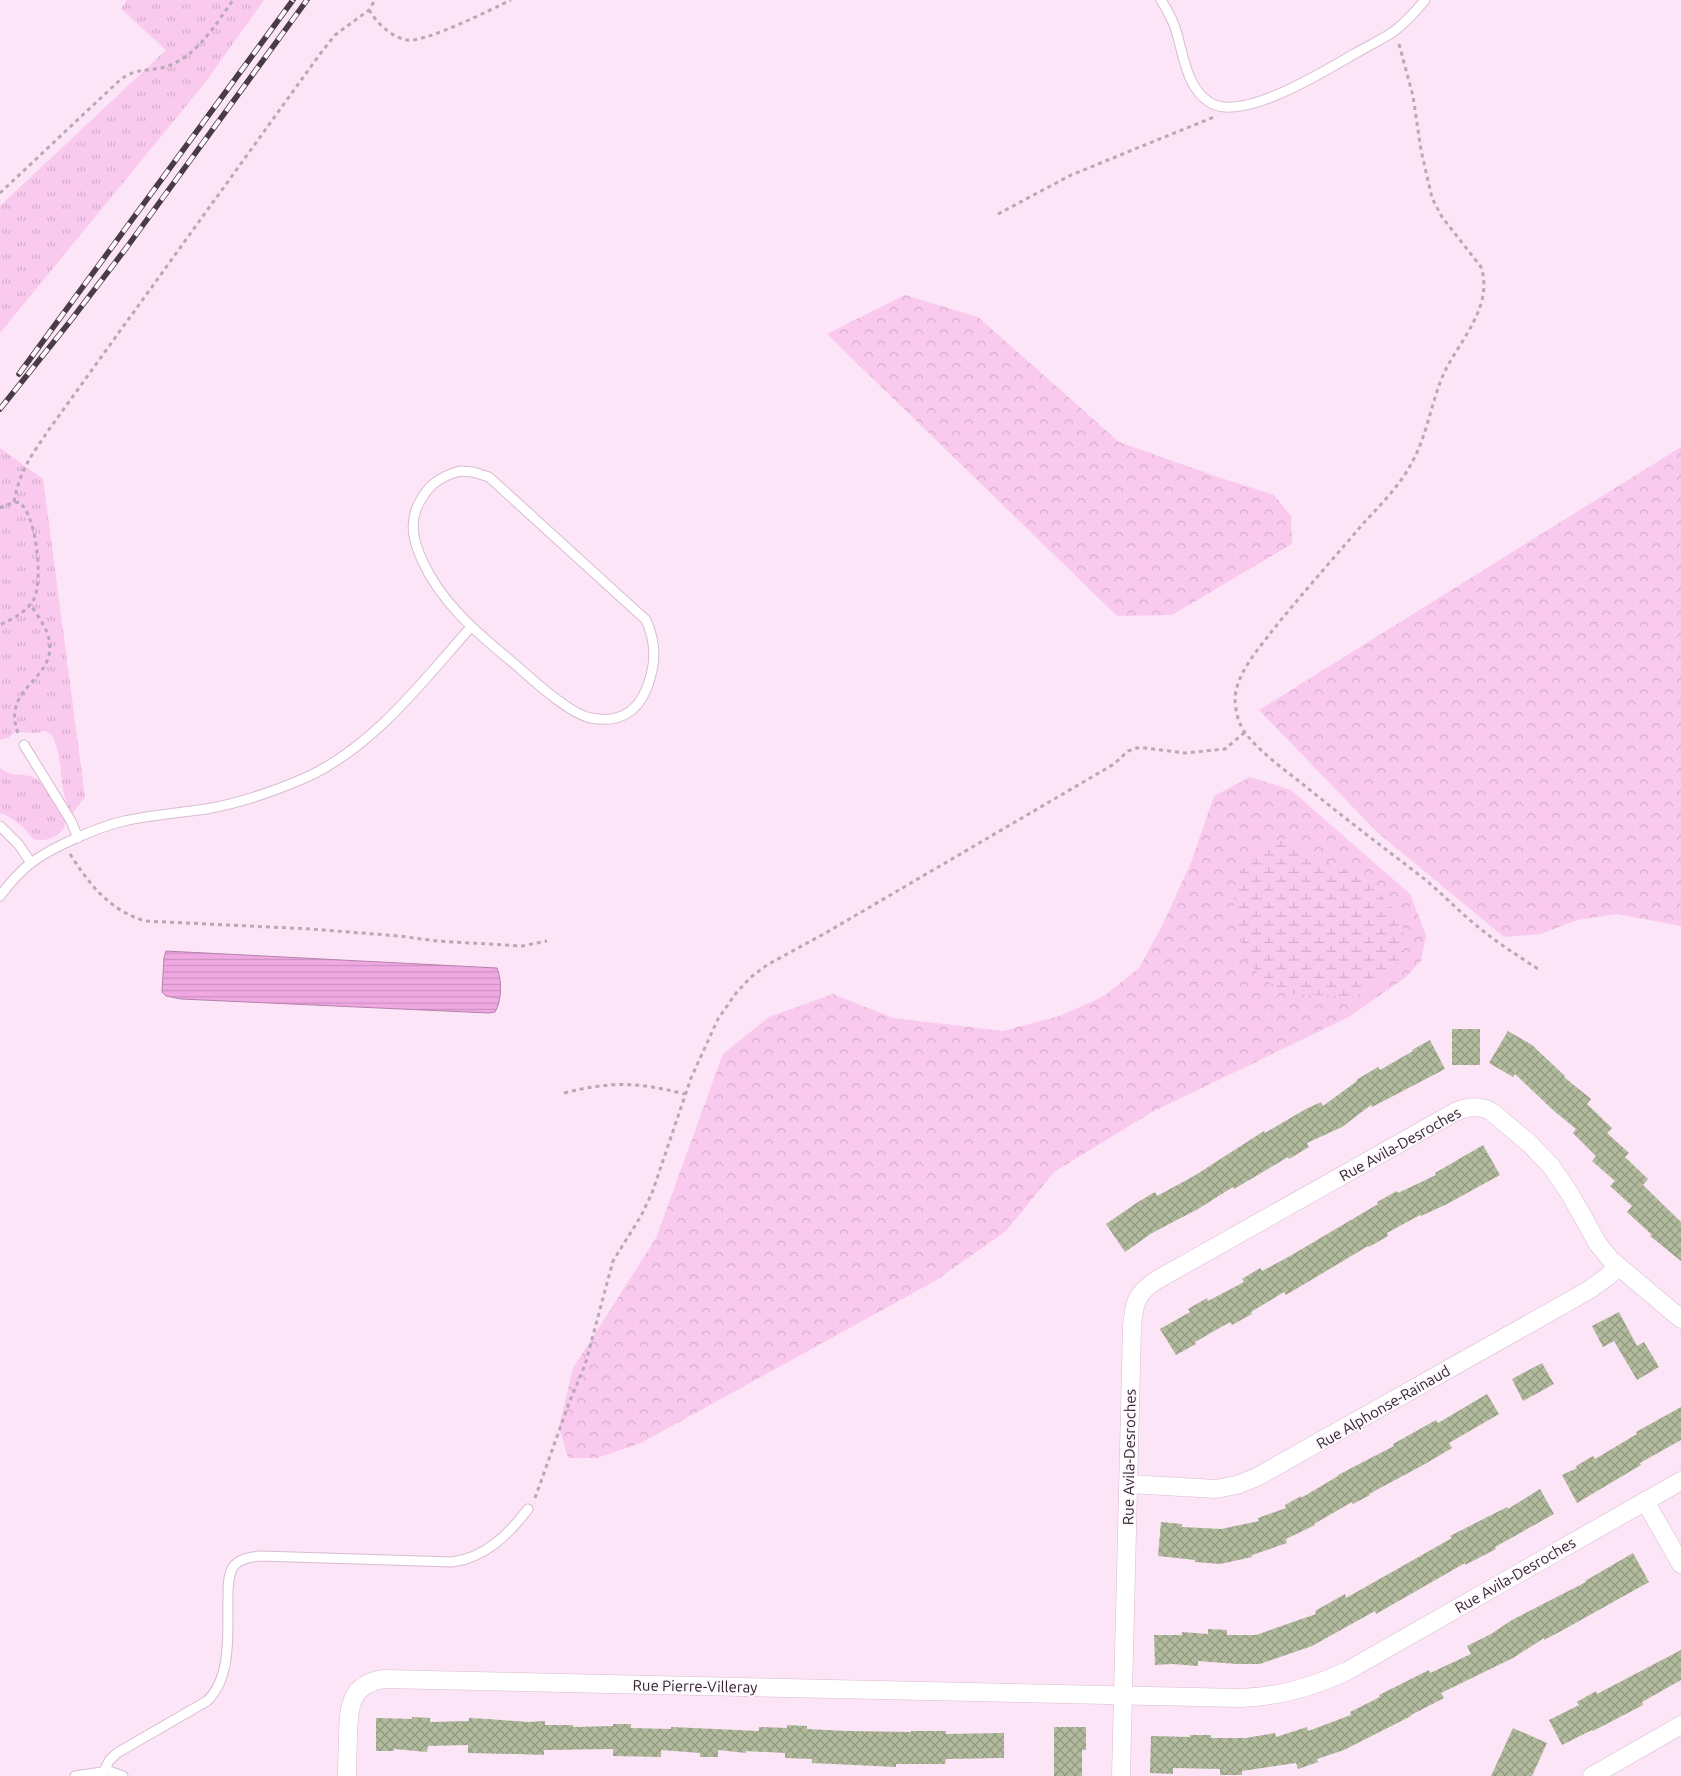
<svg xmlns="http://www.w3.org/2000/svg" width="1681" height="1776" font-family="Ubuntu,sans-serif">
<defs>
<pattern id="grass-tufts" width="24" height="20" patternUnits="userSpaceOnUse" patternTransform="scale(1.25)"><rect width="24" height="20" fill="#f9caee"/><path d="M3 7l-1-3M5 7V3M7 7l1-3M15 17l-1-3M17 17v-4M19 17l1-3" fill="none" stroke="#d6adcc"/></pattern>
<pattern id="forest-crowns" width="20" height="18" patternUnits="userSpaceOnUse" patternTransform="scale(1.25)"><rect width="20" height="18" fill="#f9caee"/><path d="M2 6a3 3 0 1 1 6 0M12 15a3 3 0 1 1 6 0" fill="none" stroke="#d6adcc"/></pattern>
<pattern id="wetland-marsh" width="20" height="14" patternUnits="userSpaceOnUse" patternTransform="scale(1.25)"><rect width="20" height="14" fill="#f9caee"/><path d="M1 5h8M5 5V1M11 12h8M15 12V8" fill="none" stroke="#d6adcc"/></pattern>
<pattern id="water-rules" width="6" height="5" patternUnits="userSpaceOnUse" patternTransform="scale(1.25)"><rect width="6" height="5" fill="#f0a8e2"/><path d="M0 2.5h6" fill="none" stroke="#ce90c2"/></pattern>
<pattern id="building-cross-hatch" width="8" height="8" patternUnits="userSpaceOnUse" patternTransform="scale(1.25)"><rect width="8" height="8" fill="#b2bb9d"/><path d="M0 0l8 8M0 8l8-8" fill="none" stroke="#919880"/></pattern>
</defs>
<rect width="100%" height="100%" fill="#fce5f7"/>
<g fill="url(#grass-tufts)">
<polygon points="127,0 264,0 204,84 0,333 0,206 166,50 121,9"/>
<path d="M0,448L43,479L85,797L72,814C57,794 65,755 51,734L45,731L34,733L15,732L8,738L0,740Z"/>
<path d="M0,768C9,776 19,774 30,776C45,780 60,808 65,822C65,836 44,843 33,839C24,827 14,818 0,813Z"/>
</g>
<g fill="url(#forest-crowns)" fill-rule="evenodd">
<polygon points="905,295 978,317 1119,442 1221,478 1274,495 1291,516 1292,544 1172,615 1117,616 827,334"/>
<polygon points="1681,447 1681,926 1617,914 1577,920 1541,934 1504,937 1378,833 1259,710"/>
<path d="M1250,777L1291,790L1410,894L1426,935L1421,961L1406,977L1349,1017L1152,1112L1054,1172L1006,1231L935,1281L641,1443L597,1458H568L559,1427L573,1368L656,1238L723,1054L769,1017L833,994L893,1018L1003,1031L1060,1016L1104,996L1139,968L1163,924L1192,860L1214,796ZM1332,865L1371,883L1354,997Z"/>
</g>
<polygon fill="url(#wetland-marsh)" points="1284,838 1332,865 1371,883 1403,921 1404,953 1388,978 1354,997 1292,994 1264,980 1245,959 1233,900 1243,869 1273,842"/>
<path fill="url(#water-rules)" stroke="#b681ac" d="M166,951L497,968C502,979 502,1001 495,1012L489,1013L181,999L166,996L162,992L164,958Z"/>
<g fill="url(#building-cross-hatch)">
<rect x="1452" y="1029" width="28" height="36"/>
<polygon points="1508,1031 1532,1045 1565,1076 1564,1077 1591,1099 1587,1104 1612,1128 1607,1133 1629,1153 1625,1157 1648,1179 1643,1185 1681,1222 1681,1261 1650,1236 1652,1235 1627,1212 1632,1206 1610,1186 1615,1181 1592,1161 1596,1156 1573,1133 1576,1129 1553,1110 1515,1074 1513,1077 1489,1063"/>
<polygon points="1430,1040 1445,1069 1372,1107 1371,1105 1342,1127 1307,1143 1309,1147 1289,1159 1288,1157 1234,1189 1233,1187 1198,1209 1152,1233 1125,1252 1106,1224 1138,1202 1155,1192 1157,1196 1194,1176 1264,1131 1265,1133 1304,1110 1321,1102 1323,1106 1357,1081 1356,1080 1378,1067 1380,1070 1413,1051 1412,1050"/>
<polygon points="1483,1145 1500,1175 1447,1204 1421,1216 1420,1215 1387,1233 1388,1236 1369,1247 1368,1246 1286,1295 1284,1292 1251,1312 1252,1314 1232,1325 1230,1322 1195,1342 1196,1344 1176,1355 1160,1329 1190,1312 1188,1309 1207,1298 1208,1301 1244,1282 1242,1279 1260,1268 1262,1271 1290,1256 1378,1204 1377,1202 1397,1191 1398,1193 1436,1175 1435,1173"/>
<polygon points="1619,1312 1637,1346 1644,1342 1659,1367 1637,1380 1614,1341 1603,1347 1592,1326"/>
<polygon points="1542,1363 1554,1384 1523,1401 1512,1379"/>
<polygon points="1487,1394 1499,1414 1449,1443 1452,1448 1425,1464 1369,1494 1370,1495 1353,1504 1352,1502 1314,1524 1315,1525 1286,1539 1287,1543 1252,1555 1252,1557 1220,1564 1195,1562 1195,1560 1158,1556 1161,1522 1182,1524 1182,1527 1221,1529 1259,1521 1258,1518 1286,1508 1285,1505 1301,1496 1301,1498 1338,1476 1338,1475 1394,1446 1393,1444 1436,1420 1438,1423"/>
<polygon points="1681,1407 1681,1440 1640,1463 1641,1465 1577,1503 1562,1475 1577,1468 1576,1466 1593,1456 1595,1459 1637,1434 1636,1432"/>
<polygon points="1540,1489 1554,1514 1495,1547 1496,1549 1465,1565 1465,1563 1376,1614 1375,1611 1312,1646 1260,1664 1237,1664 1198,1661 1198,1666 1172,1664 1155,1665 1154,1635 1182,1635 1182,1632 1208,1634 1208,1629 1227,1630 1227,1635 1256,1635 1316,1614 1315,1611 1345,1594 1346,1598 1452,1538 1450,1536 1507,1507 1508,1509"/>
<polygon points="1633,1553 1649,1582 1563,1630 1544,1640 1544,1638 1513,1658 1441,1693 1444,1698 1411,1715 1411,1716 1344,1750 1317,1759 1318,1762 1298,1769 1296,1763 1242,1771 1242,1775 1220,1775 1220,1769 1173,1768 1173,1774 1150,1773 1151,1736 1190,1737 1190,1735 1211,1735 1211,1738 1246,1738 1275,1733 1276,1737 1307,1727 1308,1731 1351,1715 1350,1712 1380,1697 1379,1695 1429,1670 1430,1673 1471,1654 1467,1646 1491,1634 1512,1620 1586,1582 1585,1581"/>
<polygon points="1681,1650 1681,1680 1642,1702 1643,1705 1593,1731 1592,1730 1562,1745 1549,1720 1579,1705 1577,1702 1596,1691 1597,1694"/>
<polygon points="412,1717 430,1718 430,1722 469,1721 469,1718 488,1719 528,1722 545,1721 545,1725 573,1725 573,1727 613,1726 613,1724 631,1724 631,1728 671,1729 671,1727 759,1731 759,1727 787,1728 787,1725 807,1726 807,1729 847,1731 911,1732 911,1731 946,1731 946,1734 1004,1733 1004,1758 946,1759 945,1764 896,1764 896,1767 812,1763 812,1759 785,1758 785,1753 746,1751 746,1753 718,1750 718,1757 700,1757 700,1753 661,1750 661,1757 613,1756 613,1749 544,1750 544,1755 515,1754 468,1753 468,1745 428,1746 427,1752 394,1749 394,1751 376,1751 376,1718 412,1719"/>
<polygon points="1054,1727 1086,1727 1086,1750 1082,1750 1082,1776 1054,1776"/>
<polygon points="1513,1728 1547,1743 1532,1776 1491,1776"/>
</g>
<g fill="none" stroke-linecap="round" stroke-linejoin="round">
<g stroke="#d8bcd1" stroke-width="11">
<g id="lane">
<path d="M1161,0C1168,11 1174,22 1177,34C1184,58 1187,87 1209,102C1241,124 1326,70 1356,53C1368,46 1381,40 1393,32C1405,23 1415,12 1425,0"/>
<path d="M460,471L473,472L489,477L646,620C657,645 656,665 646,690C636,714 616,723 591,718C570,714 534,681 517,666C480,635 442,605 422,560C414,542 409,524 418,505C428,485 439,477 460,471Z"/>
<polyline points="24,745 71,821 78,838"/>
<polyline points="0,826 19,845 31,863"/>
<path d="M0,896C9,884 19,872 31,863C52,847 98,827 124,821C151,815 179,813 206,809C241,803 275,791 307,777C374,746 423,681 471,627"/>
<path d="M104,1771L109,1761L117,1753L207,1701C233,1676 227,1630 228,1597C228,1587 228,1575 233,1567C240,1558 251,1557 261,1556L452,1562C485,1558 509,1534 528,1509"/>
<polyline points="75,1776 109,1771 123,1776"/>
</g>
</g>
<g stroke="#d8bcd1" stroke-width="19">
<g id="street">
<polyline points="1129,1484 1216,1489 1237,1485 1257,1477 1589,1290 1607,1277 1618,1267"/>
<polyline points="1645,1501 1681,1564"/>
<path d="M347,1776C347,1762 348,1747 348,1733C349,1705 351,1684 384,1679L1240,1698C1277,1697 1313,1687 1347,1671L1681,1481"/>
<path d="M1121,1776L1132,1327C1134,1304 1135,1295 1155,1281L1455,1112C1468,1106 1480,1105 1492,1112L1529,1143L1551,1166L1570,1194L1598,1244L1610,1259L1681,1319"/>
<polyline points="1592,1776 1681,1725"/>
</g>
</g>
<g stroke="#bba8b7" stroke-width="3" stroke-dasharray="4 4" stroke-linecap="butt">
<path d="M369,10C377,23 391,37 407,40C425,43 492,9 511,0"/>
<path d="M1399,44L1413,96L1421,150L1432,198L1442,217L1481,267C1494,306 1460,340 1444,373C1431,402 1427,437 1411,464C1399,487 1379,506 1362,525C1332,560 1301,595 1272,631C1257,651 1236,674 1235,699C1235,710 1239,726 1246,734C1262,754 1285,770 1305,786C1342,816 1380,845 1418,874C1439,890 1457,910 1477,926C1496,942 1517,955 1538,969"/>
<path d="M0,193L121,79C139,67 147,72 165,67C197,57 215,25 233,0"/>
<polyline points="998,214 1071,175 1214,117"/>
<path d="M14,502C20,469 32,455 50,428L320,54L335,35L369,10L375,0"/>
<path d="M0,508L6,505L19,502C37,515 43,580 34,599C27,612 12,619 0,625"/>
<path d="M18,733C0,684 61,681 48,635C44,624 36,613 30,604"/>
<path d="M70,854C89,884 109,910 145,921L311,929L399,936L437,941L522,946L547,941"/>
<path d="M564,1093C612,1081 637,1082 685,1094"/>
<polyline points="535,1498 569,1403 585,1365 613,1261 641,1216 652,1193 691,1078 718,1019 736,993 751,977 767,965 829,931 1114,764 1128,751 1137,748 1146,748 1185,753 1225,749 1244,733"/>
</g>
<use href="#lane" stroke="#fff" stroke-width="9"/>
<use href="#street" stroke="#fff" stroke-width="18"/>
<g stroke="#493c46" stroke-width="5.5">
<g id="rail">
<polyline points="19,374 293,0"/>
<polyline points="0,409 68,324 127,247 307,0"/>
</g>
</g>
<use href="#rail" stroke="#fef8fd" stroke-width="4" stroke-dasharray="11" stroke-linecap="butt"/>
</g>
<g text-anchor="middle" dominant-baseline="central" stroke-width="4" stroke-linejoin="round" paint-order="stroke">
<g font-size="15" fill="#30252e" stroke="#fef8fd">
<text transform="translate(1400 1144) rotate(-29)">Rue Avila-Desroches</text>
<text transform="translate(1383 1407) rotate(-30)">Rue Alphonse-Rainaud</text>
<text transform="translate(1129 1457) rotate(-89)">Rue Avila-Desroches</text>
<text transform="translate(1515 1575) rotate(-30)">Rue Avila-Desroches</text>
<text transform="translate(695 1686) rotate(1)">Rue Pierre-Villeray</text>
</g>
</g>
</svg>
